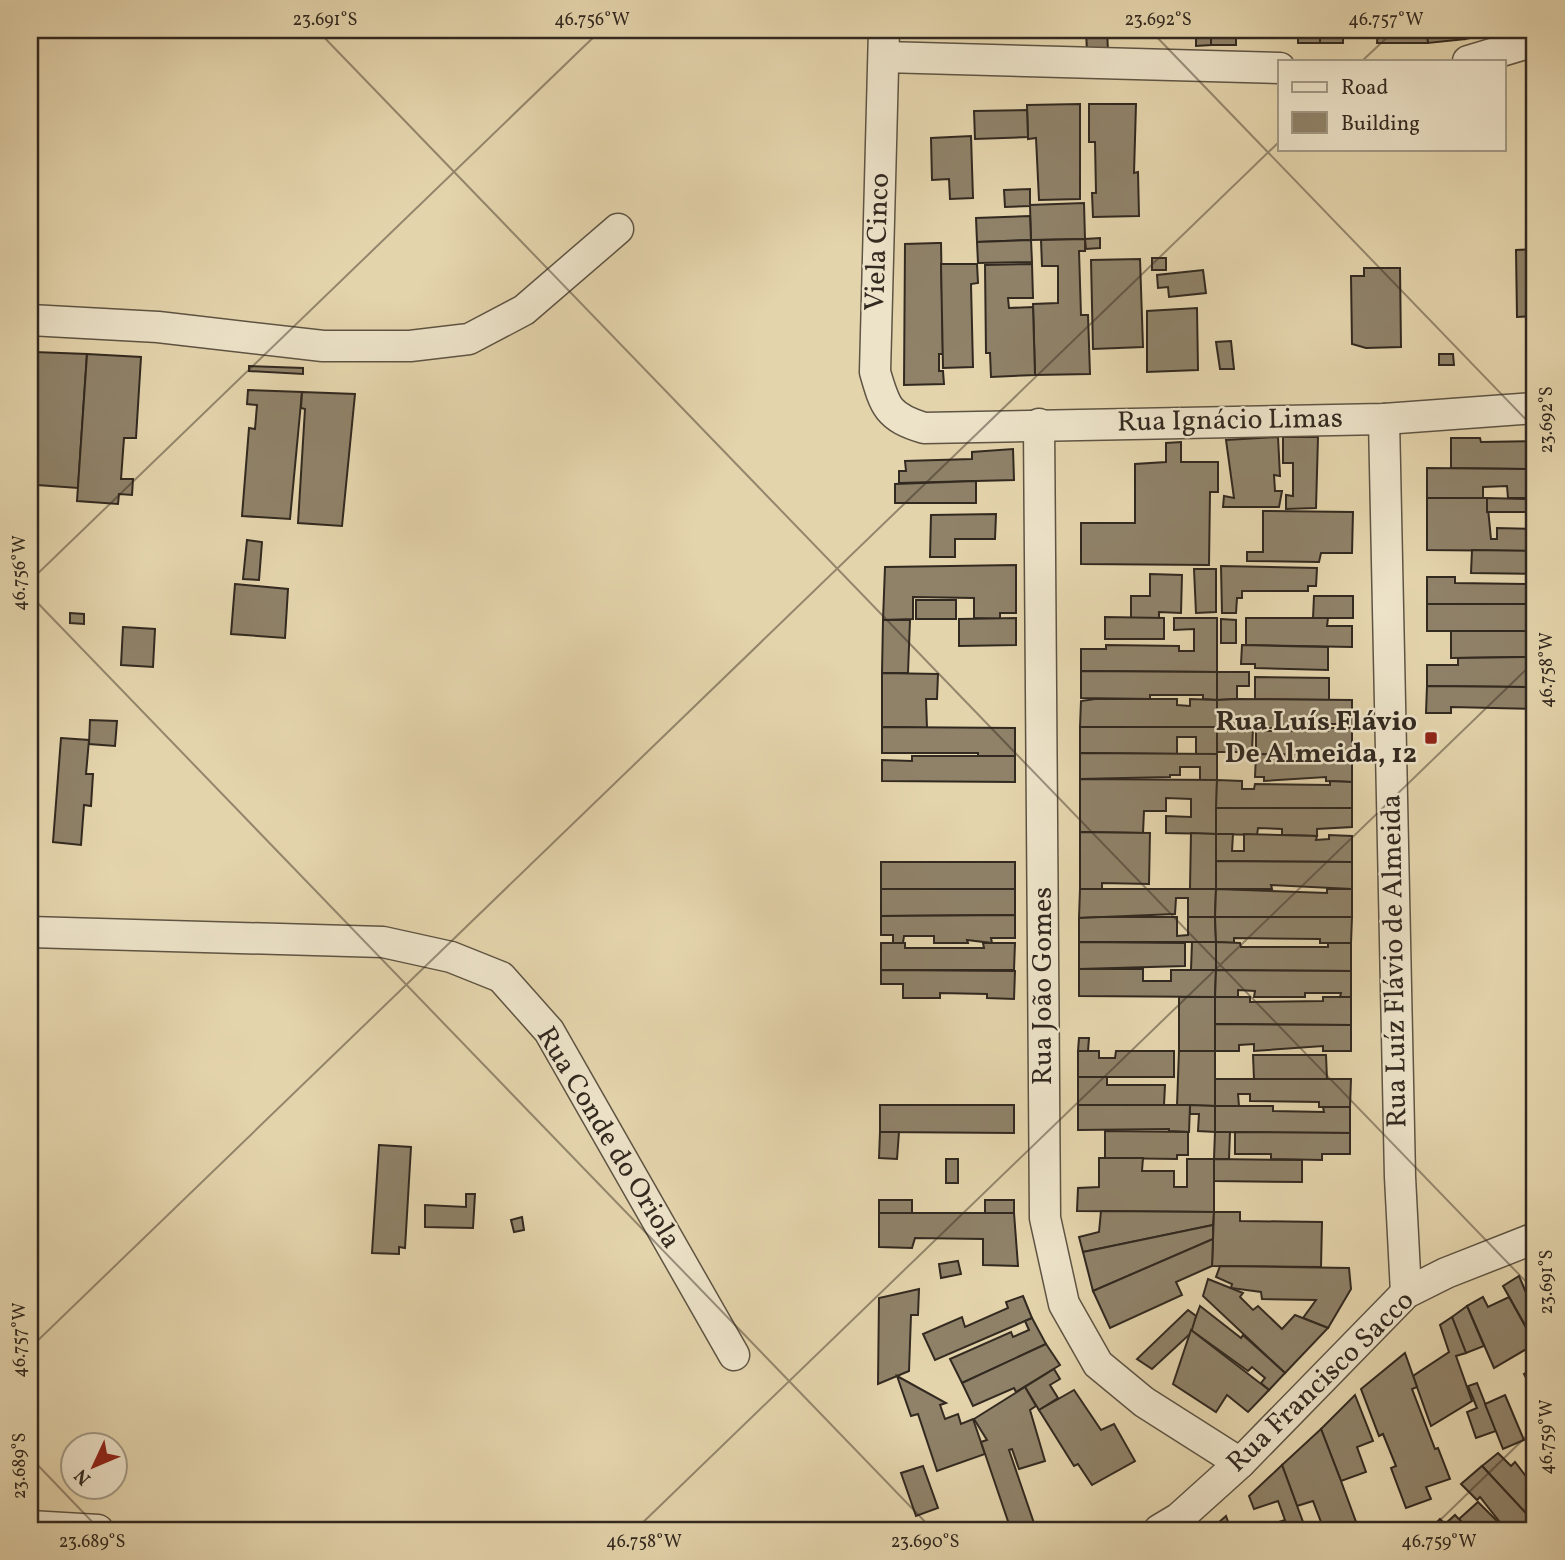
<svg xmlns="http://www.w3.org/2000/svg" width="1565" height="1560" font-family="Vollkorn,serif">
<rect width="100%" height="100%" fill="#e4d4ac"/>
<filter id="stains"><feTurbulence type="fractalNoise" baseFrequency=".00286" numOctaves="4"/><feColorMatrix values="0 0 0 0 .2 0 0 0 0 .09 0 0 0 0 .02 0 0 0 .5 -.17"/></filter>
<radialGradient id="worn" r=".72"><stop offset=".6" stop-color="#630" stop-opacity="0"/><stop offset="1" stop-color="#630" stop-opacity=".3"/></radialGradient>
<g fill="#8f8269" stroke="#322920" stroke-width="2">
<polygon points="1086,30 1107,30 1108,51 1087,52"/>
<polygon points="1196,30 1211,30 1211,45 1196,46"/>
<rect x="1211" y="30" width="25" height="15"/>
<rect x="1298" y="30" width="22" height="13"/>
<rect x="1320" y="30" width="23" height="13"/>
<polygon points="1378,30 1427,30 1428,43 1377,43"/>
<polygon points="1427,30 1464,30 1465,39 1428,43"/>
<polygon points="1464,30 1498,30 1499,32 1465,39"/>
<polygon points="1080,104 1080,199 1039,200 1036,138 1028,139 1027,105"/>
<polygon points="1089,104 1136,104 1134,173 1138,172 1139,216 1093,217 1092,193 1096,193 1095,142 1089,142"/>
<polygon points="1027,110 1028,137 975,139 974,111"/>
<polygon points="971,136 973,198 950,199 949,179 932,180 931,138"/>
<polygon points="1030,189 1030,206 1005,207 1004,190"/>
<polygon points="1084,203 1085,239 1031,240 1030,205"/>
<polygon points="1030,216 1031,240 977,242 976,218"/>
<polygon points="1100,238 1100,248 1086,249 1085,239"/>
<polygon points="1085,239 1085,251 1079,251 1081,315 1088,315 1090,374 1035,375 1033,304 1058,303 1058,266 1042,266 1041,240"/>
<polygon points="1031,240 1032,262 978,263 977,242"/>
<polygon points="938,243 941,243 943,354 939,354 939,371 943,371 944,384 904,385 905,244"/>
<polygon points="1535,249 1535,316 1517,317 1516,250"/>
<rect x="1152" y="258" width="14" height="12"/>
<polygon points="1140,259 1143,347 1093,349 1091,260"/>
<polygon points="941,264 977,264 978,283 971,284 973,367 943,368"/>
<polygon points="1032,264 1033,298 1008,298 1009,308 1033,307 1035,375 991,377 990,353 986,353 985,265"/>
<polygon points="1364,268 1400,268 1401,347 1366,348 1352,344 1351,276 1364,276"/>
<polygon points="1203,270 1206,293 1169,297 1168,287 1158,288 1157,275"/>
<polygon points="1197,308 1198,370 1147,372 1147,311"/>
<polygon points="1231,341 1234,369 1220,369 1216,342"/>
<polygon points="34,352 87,354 78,488 37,485 30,467"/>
<polygon points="87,354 141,357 136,438 124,438 121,479 133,479 132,495 119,494 118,504 77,501"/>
<polygon points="1439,354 1453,354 1454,365 1439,365"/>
<polygon points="249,366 303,368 303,374 249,371"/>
<polygon points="248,390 302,392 290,519 242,516 249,428 255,429 257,405 247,404"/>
<polygon points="302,392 355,394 342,526 298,523 305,409 301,408"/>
<polygon points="1278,437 1280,476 1274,475 1275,491 1282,491 1279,507 1223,507 1224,496 1234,498 1226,440"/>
<polygon points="1283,437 1318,437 1316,508 1286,509 1286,495 1293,496 1293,463 1283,463"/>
<polygon points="1451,438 1480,438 1481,442 1535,441 1535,469 1451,468"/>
<polygon points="1181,442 1181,462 1218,462 1218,492 1210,492 1209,565 1081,564 1081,523 1135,523 1135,464 1166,462 1166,443"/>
<polygon points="1013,449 1014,480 899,483 899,471 906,471 905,461 972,459 972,452"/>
<polygon points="1427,468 1535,469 1535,498 1508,498 1507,486 1483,487 1483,498 1427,498"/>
<polygon points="976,481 976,503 895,503 895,484"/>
<polygon points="1427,498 1487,498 1491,539 1497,539 1497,528 1535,529 1535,551 1427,550"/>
<polygon points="1487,498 1529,499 1530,512 1487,512"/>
<polygon points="1263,511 1353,512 1352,553 1321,553 1319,562 1247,561 1247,552 1263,552"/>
<polygon points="996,514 995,539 955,539 955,557 930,557 931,515"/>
<polygon points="247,540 262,542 259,580 243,579"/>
<polygon points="1472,550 1535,551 1535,578 1534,574 1471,573"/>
<polygon points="1016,565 1016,613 1000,613 1000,619 974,618 974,598 913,597 913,619 883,620 885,567"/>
<polygon points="1221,566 1317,568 1316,586 1308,586 1308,591 1242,591 1242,598 1237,598 1236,613 1222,613"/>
<polygon points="1194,569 1216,569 1216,612 1196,613"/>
<polygon points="1150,574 1182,575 1181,613 1159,612 1159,618 1131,618 1131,596 1150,596"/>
<polygon points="1427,577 1455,577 1455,583 1535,584 1535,604 1427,604"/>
<polygon points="235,584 288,589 285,638 231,634"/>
<polygon points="1314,596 1353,596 1353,618 1313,618"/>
<rect x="916" y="600" width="40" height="19"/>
<rect x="1427" y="604" width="108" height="27"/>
<polygon points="70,613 84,614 84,624 70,623"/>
<polygon points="1105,617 1164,618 1164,639 1105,639"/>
<polygon points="1016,618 1016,645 959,646 959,619"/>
<polygon points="1174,618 1217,618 1217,672 1081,671 1081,649 1106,649 1106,645 1179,646 1179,651 1194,651 1194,629 1174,630"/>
<polygon points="1246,618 1328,618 1327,626 1352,626 1352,647 1246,645"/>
<polygon points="1221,619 1236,620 1236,643 1221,643"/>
<polygon points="883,620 910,620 908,673 882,673"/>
<polygon points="123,627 155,629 153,667 121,665"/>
<polygon points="1451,631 1535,631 1535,657 1451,658"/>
<polygon points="1242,645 1328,647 1328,670 1255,668 1255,664 1241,664"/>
<polygon points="1535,657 1535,687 1427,686 1427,665 1458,665 1458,658"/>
<polygon points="1081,671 1217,672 1217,700 1203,699 1203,695 1150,695 1150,699 1081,698"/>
<polygon points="1217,672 1249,672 1249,686 1237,686 1237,699 1217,700"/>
<polygon points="882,673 938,674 937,699 926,699 927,728 882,727"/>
<polygon points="1255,677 1329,678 1329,700 1255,699"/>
<polygon points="1427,686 1535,687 1535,709 1451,707 1451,713 1426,713"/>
<polygon points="1095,699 1177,699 1177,705 1190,706 1190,699 1217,700 1217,727 1080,727 1081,701"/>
<polygon points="1237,699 1352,700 1352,724 1327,724 1327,728 1257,728 1256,718 1237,718 1237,725 1217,726 1217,700"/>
<polygon points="90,720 117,721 115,746 89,744"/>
<polygon points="882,727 1015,728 1015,756 978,756 978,753 882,753"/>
<polygon points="1080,727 1217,727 1217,754 1196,754 1196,737 1177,737 1177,754 1080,753"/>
<polygon points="1217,727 1253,727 1252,752 1217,752"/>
<polygon points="1328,728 1352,728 1352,755 1256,754 1256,731 1328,731"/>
<polygon points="61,738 89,740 86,774 93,774 91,806 84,805 81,845 53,842"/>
<polygon points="1080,753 1217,754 1217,780 1200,781 1200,767 1180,767 1180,775 1170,775 1170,777 1080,779"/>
<polygon points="1256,754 1352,755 1352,782 1326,781 1326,777 1264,781 1264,777 1255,777"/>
<polygon points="912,756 1015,756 1015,782 882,781 882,760 912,761"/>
<polygon points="1080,779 1217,780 1216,834 1166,833 1166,816 1191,817 1191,799 1166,798 1166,811 1144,811 1143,833 1080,832"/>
<polygon points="1217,780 1242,781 1242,789 1254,789 1255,784 1330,785 1330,781 1352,782 1352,808 1216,808"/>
<polygon points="1216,808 1352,808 1352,827 1317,829 1317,836 1282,835 1282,829 1258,828 1257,835 1216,834"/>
<polygon points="1080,832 1150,833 1149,884 1102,883 1102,889 1080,889"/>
<polygon points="1191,833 1216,834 1216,889 1190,889"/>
<polygon points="1216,834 1233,834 1232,851 1244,851 1244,834 1317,836 1316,840 1329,839 1329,835 1352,836 1352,862 1216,861"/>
<polygon points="1216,861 1352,862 1352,889 1271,885 1272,889 1216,889"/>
<rect x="881" y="862" width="134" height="27"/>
<polygon points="881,889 1015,889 1015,915 881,916"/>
<polygon points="1080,889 1216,889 1215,917 1188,917 1188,898 1176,898 1175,914 1079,918"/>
<polygon points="1216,889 1327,893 1327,889 1352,889 1352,917 1215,917"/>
<polygon points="1015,915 1015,938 991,938 992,943 967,940 968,943 934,943 934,936 904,936 903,943 893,943 893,935 881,935 881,916"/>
<polygon points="1102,917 1177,917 1177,936 1188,935 1188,917 1215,917 1216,942 1079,942 1079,918"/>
<polygon points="1215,917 1352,917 1351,943 1320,943 1320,939 1234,938 1234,943 1216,942"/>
<polygon points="1079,942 1185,943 1185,966 1079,969"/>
<polygon points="1192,942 1216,942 1216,970 1191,970"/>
<polygon points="1216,942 1240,943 1241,947 1328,947 1328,943 1351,943 1351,971 1216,970"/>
<polygon points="881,943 905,943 905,948 984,948 983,943 1015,943 1014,970 881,970"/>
<polygon points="1079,969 1143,969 1143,981 1171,981 1171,970 1216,970 1215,997 1079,996"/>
<polygon points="881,970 1015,971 1014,999 987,998 987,994 940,993 940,998 903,998 903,984 881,984"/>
<polygon points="1216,970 1351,971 1351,997 1340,997 1341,993 1305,993 1305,997 1254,997 1255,991 1238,990 1238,997 1215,997"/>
<rect x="1179" y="997" width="36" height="54"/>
<polygon points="1215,997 1250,997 1250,1002 1323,1001 1323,997 1351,997 1351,1025 1215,1024"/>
<polygon points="1215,1024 1351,1025 1351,1051 1323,1051 1323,1046 1254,1051 1254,1044 1239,1045 1239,1051 1215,1051"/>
<polygon points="1079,1038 1089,1038 1088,1051 1078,1051"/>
<polygon points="1078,1051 1099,1051 1099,1058 1115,1058 1116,1051 1174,1051 1174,1077 1078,1077"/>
<polygon points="1179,1051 1215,1051 1215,1106 1177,1105"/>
<polygon points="1253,1055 1326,1055 1327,1079 1254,1079"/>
<polygon points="1078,1077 1107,1077 1107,1085 1165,1085 1164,1105 1078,1105"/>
<polygon points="1215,1079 1351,1079 1350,1107 1319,1107 1319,1102 1250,1101 1250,1094 1238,1094 1239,1106 1215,1106"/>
<polygon points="880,1105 1014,1105 1014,1133 880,1132"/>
<polygon points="1078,1105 1190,1105 1189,1132 1169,1131 1169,1129 1078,1130"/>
<polygon points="1190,1105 1215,1106 1215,1132 1198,1131 1199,1114 1190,1114"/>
<polygon points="1215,1106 1273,1106 1273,1111 1324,1112 1323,1107 1350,1107 1350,1133 1215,1132"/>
<polygon points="1105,1131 1188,1132 1188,1155 1177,1155 1177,1159 1105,1158"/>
<polygon points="880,1132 899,1132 897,1159 879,1158"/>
<polygon points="1215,1132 1230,1132 1229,1159 1214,1159"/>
<polygon points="1235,1132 1350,1133 1350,1154 1322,1154 1322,1160 1271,1159 1271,1154 1235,1154"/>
<polygon points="379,1145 411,1147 405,1248 399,1247 399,1254 372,1253"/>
<polygon points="1099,1158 1143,1158 1142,1171 1174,1171 1174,1187 1187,1187 1187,1159 1214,1159 1214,1212 1077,1211 1078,1188 1099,1187"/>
<rect x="946" y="1159" width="12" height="24"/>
<polygon points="1214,1159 1302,1160 1302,1182 1214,1181"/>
<polygon points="466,1194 475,1194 473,1228 425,1227 425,1205 466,1207"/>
<rect x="879" y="1200" width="33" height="13"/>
<rect x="985" y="1200" width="29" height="13"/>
<polygon points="1101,1211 1214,1212 1213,1225 1083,1252 1079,1237 1099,1232"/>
<polygon points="1214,1212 1240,1212 1240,1221 1322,1222 1321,1267 1212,1266"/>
<polygon points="879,1213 1014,1213 1018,1266 983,1265 983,1239 915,1238 912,1248 879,1247"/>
<polygon points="522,1217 524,1230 514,1232 511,1220"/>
<polygon points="1213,1225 1213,1239 1093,1291 1083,1252"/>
<polygon points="1213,1239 1212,1266 1176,1282 1182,1295 1110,1328 1093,1291"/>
<polygon points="958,1261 961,1274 941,1278 939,1264"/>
<polygon points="1220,1266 1349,1268 1351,1289 1328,1328 1303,1318 1316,1300 1262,1299 1261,1292 1231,1288 1232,1284 1216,1277"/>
<polygon points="1519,1276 1535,1314 1535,1320 1525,1325 1503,1286"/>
<polygon points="1208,1279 1243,1293 1240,1297 1253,1310 1258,1306 1282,1329 1295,1315 1328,1328 1285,1373 1203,1296"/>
<polygon points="919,1289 918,1315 911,1315 909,1371 878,1384 879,1298"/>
<polygon points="1023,1296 1032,1318 935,1360 923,1334 962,1317 965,1327 1008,1308 1006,1302"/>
<polygon points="1483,1297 1488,1307 1509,1297 1535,1344 1494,1368 1467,1306"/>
<polygon points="1200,1306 1241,1338 1243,1335 1285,1373 1269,1390 1261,1383 1265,1378 1252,1367 1248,1371 1191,1330"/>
<polygon points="1467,1306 1484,1346 1466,1353 1452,1317"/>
<polygon points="1188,1310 1196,1316 1191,1333 1152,1369 1137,1359"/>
<polygon points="1452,1317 1466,1353 1456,1356 1472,1401 1431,1426 1413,1376 1449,1352 1440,1325"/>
<polygon points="1032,1318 1046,1344 962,1383 950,1359 1011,1332 1013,1337 1029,1330 1025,1321"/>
<polygon points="1191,1330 1269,1390 1248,1412 1227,1395 1216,1412 1173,1384"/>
<polygon points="1046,1344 1060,1365 1016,1392 1014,1388 973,1406 962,1383"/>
<polygon points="1405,1353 1417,1387 1412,1389 1435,1449 1438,1448 1450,1479 1426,1487 1431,1499 1406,1508 1391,1468 1396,1466 1383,1434 1379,1436 1361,1389"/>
<polygon points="1535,1368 1535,1395 1524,1374"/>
<polygon points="1054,1369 1060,1379 1050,1385 1058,1398 1039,1410 1025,1387"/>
<polygon points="897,1376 946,1403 940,1405 945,1419 958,1414 961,1424 973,1419 985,1454 937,1471 918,1414 911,1416"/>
<polygon points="1477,1383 1496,1431 1476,1438 1467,1412 1477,1408 1468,1386"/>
<polygon points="1025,1387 1036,1406 1030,1410 1045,1461 1019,1469 1012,1449 1009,1450 1036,1529 1011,1530 981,1442 987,1440 974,1419"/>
<polygon points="1074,1390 1101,1430 1114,1424 1135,1461 1092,1485 1078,1464 1074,1466 1039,1410"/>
<polygon points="1355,1395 1373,1441 1357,1447 1366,1472 1341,1481 1321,1429"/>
<polygon points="1505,1395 1524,1440 1503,1449 1485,1404"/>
<polygon points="1321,1429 1341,1481 1359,1530 1324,1530 1313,1501 1297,1506 1282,1465"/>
<polygon points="1498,1453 1511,1466 1515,1462 1535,1488 1535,1523 1482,1466"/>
<polygon points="1282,1465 1306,1530 1254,1530 1252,1526 1261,1523 1263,1527 1285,1520 1278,1501 1254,1509 1249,1496"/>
<polygon points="923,1466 938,1508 916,1516 901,1473"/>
<polygon points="1482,1466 1535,1523 1535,1530 1506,1530 1480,1497 1477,1500 1461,1484"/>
<polygon points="1478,1502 1506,1530 1469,1530 1459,1519"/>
<polygon points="1455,1515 1469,1530 1440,1530 1435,1524 1440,1519 1445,1524"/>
<polygon points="1226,1516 1231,1530 1210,1530"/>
</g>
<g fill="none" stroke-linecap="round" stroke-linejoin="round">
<g stroke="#5e5443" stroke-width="33">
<g id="minor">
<path d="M884,30L875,372C885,407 888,417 924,428L1384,419L1535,408"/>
<polyline points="884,57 1280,68"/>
<polyline points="1468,61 1535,41"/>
<polyline points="30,320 158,327 323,346 410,346 469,339 524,310 618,229"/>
<polyline points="1384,419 1400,1177 1406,1293"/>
<polyline points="1039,424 1045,1218 1064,1304 1098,1364 1144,1402 1240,1463"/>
<polyline points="30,932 383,942 451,957 501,977 549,1031 734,1355"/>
<polyline points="30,1526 98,1530"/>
<polyline points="1159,1530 1179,1518 1240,1463 1406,1293 1446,1273 1535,1238"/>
</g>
</g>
<use href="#minor" stroke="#ede3c9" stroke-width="30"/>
</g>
<path fill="none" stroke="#322920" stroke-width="2" stroke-opacity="0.45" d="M317,30L1535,1291M1150,30L1535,429M1362,61L1395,30M30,581L601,30M30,595L933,1530M30,1348L1280,141M30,1457L100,1530M635,1530L1535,661M1430,1530L1535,1428"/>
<rect fill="#8f2418" stroke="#ede3c9" stroke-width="2.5" x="1424" y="731" width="14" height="14" rx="3.5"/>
<g text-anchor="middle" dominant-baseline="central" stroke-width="5" stroke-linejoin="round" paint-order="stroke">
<g font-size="28" fill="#322920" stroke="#ede3c9">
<text transform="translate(878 242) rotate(-88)">Viela Cinco</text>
<text transform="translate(1230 421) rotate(-1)">Rua Ignácio Limas</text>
<text transform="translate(1395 961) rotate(-91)">Rua Luíz Flávio de Almeida</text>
<text transform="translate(1043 986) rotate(-90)">Rua João Gomes</text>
<text transform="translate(608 1138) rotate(59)">Rua Conde do Oriola</text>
<text transform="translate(1321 1382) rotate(-44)">Rua Francisco Sacco</text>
</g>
<g font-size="28" font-weight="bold" fill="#322920" stroke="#ede3c9" text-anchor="end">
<text x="1417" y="722">Rua Luís Flávio<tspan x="1417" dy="32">De Almeida, 12</tspan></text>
</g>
</g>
<rect width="1565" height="1560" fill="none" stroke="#e4d4ac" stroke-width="77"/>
<rect x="1278" y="60" width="228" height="91" fill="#ede3c9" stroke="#a29985" stroke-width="2"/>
<rect x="1292" y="82" width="35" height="10" fill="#ede3c9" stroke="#a29985" stroke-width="2"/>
<text x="1341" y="94" font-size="21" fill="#322920">Road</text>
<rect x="1292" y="112" width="35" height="21" fill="#8f8269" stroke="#a29985" stroke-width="2"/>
<text x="1341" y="130" font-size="21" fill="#322920">Building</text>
<g transform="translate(94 1466) rotate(226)"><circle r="33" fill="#ede3c9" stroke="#a29985" stroke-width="2"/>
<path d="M0-5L12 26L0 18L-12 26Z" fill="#8f2418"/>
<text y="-10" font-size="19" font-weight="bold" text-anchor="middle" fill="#322920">N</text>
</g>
<rect x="38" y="38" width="1488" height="1484" fill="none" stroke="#322920" stroke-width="2.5"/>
<g font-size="18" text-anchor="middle" fill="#322920">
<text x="325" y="25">23.691°S</text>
<text x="592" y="25">46.756°W</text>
<text x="1158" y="25">23.692°S</text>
<text x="1386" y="25">46.757°W</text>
<text transform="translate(1546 420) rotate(-90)" y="6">23.692°S</text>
<text transform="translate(19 573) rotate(-90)" y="6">46.756°W</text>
<text transform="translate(1546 670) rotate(-90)" y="6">46.758°W</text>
<text transform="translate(1546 1282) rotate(-90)" y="6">23.691°S</text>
<text transform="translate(19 1340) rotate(-90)" y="6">46.757°W</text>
<text transform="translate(1546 1437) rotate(-90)" y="6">46.759°W</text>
<text transform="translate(19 1466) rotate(-90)" y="6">23.689°S</text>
<text x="92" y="1547">23.689°S</text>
<text x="644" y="1547">46.758°W</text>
<text x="925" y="1547">23.690°S</text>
<text x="1439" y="1547">46.759°W</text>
</g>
<rect width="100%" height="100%" filter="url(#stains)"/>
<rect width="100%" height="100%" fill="url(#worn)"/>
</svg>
